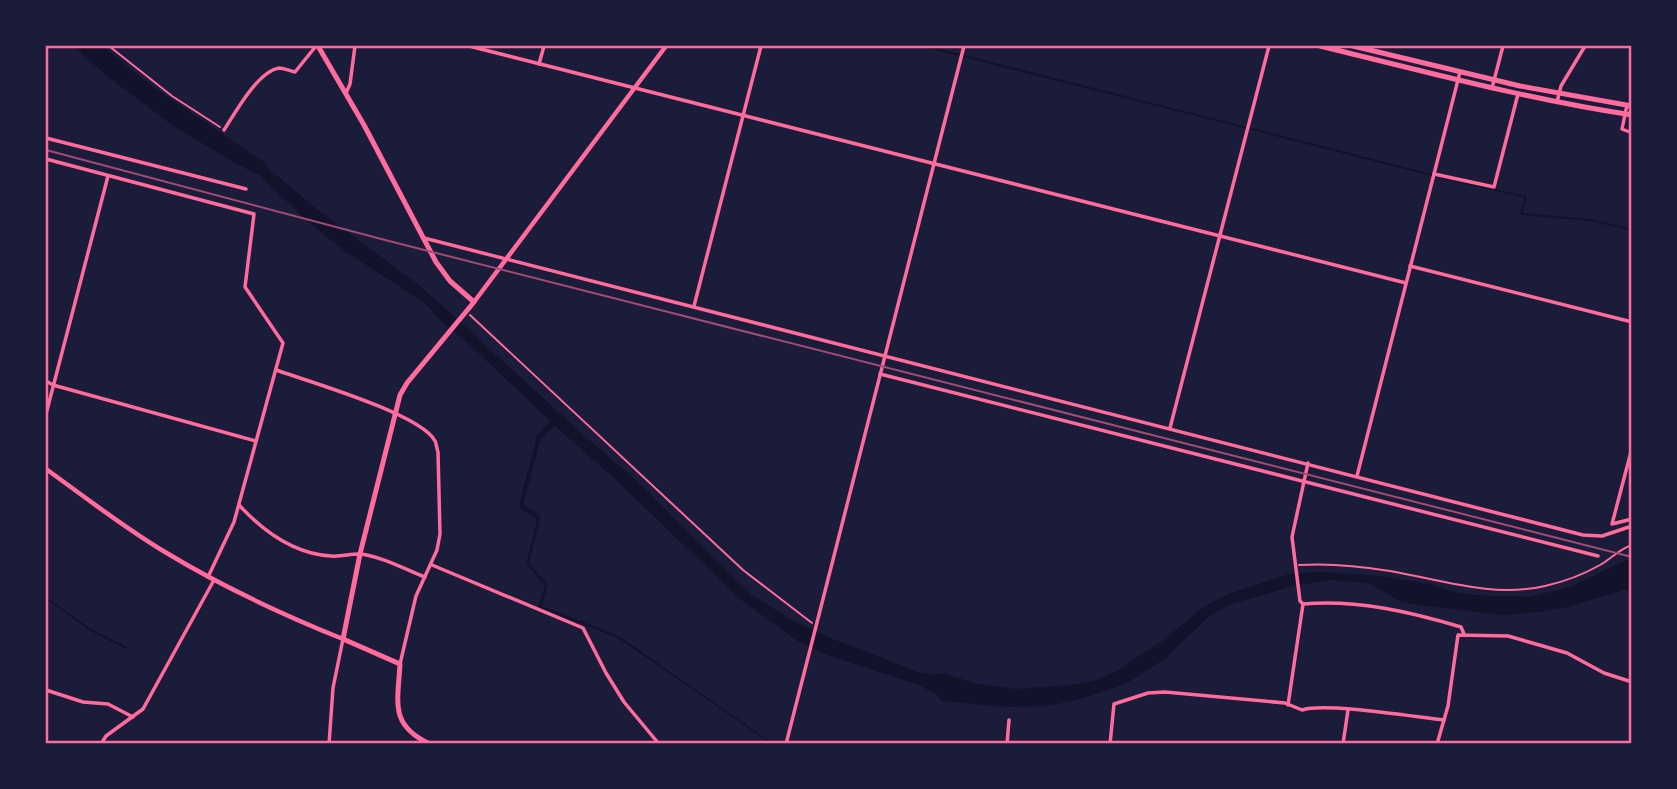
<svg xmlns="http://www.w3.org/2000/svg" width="1677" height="789" font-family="Georgia,serif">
<rect width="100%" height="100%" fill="#1b1b3a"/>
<path fill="#12122b" d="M73,46H102L153,87L264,162L270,170L318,210L415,282L446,309L589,440L637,481L752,595L790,619L828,637L918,672L933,675L943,673L974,683L1015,689L1072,685L1097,680L1119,670L1133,659L1161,642L1202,608L1231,593L1289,574L1321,572L1379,576L1431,584L1450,591L1473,595L1530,597L1570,587L1631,558V588L1567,607L1539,612L1504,615L1424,606L1399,601L1369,583L1330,580L1293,586L1228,605L1207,618L1166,658L1127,683L1087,697L1049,706L1006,707L941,701L937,695L919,685L824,654L796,640L740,599L616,480L555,426L541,438L523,505L539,514L540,518L529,563L548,585L542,606L619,636L772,743H770L618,638L538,607L545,586L526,564L537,520C532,512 522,514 519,505L537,436L550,421L470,345L443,323L425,303L346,252L314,227L259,175L235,163L172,125L107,76Z"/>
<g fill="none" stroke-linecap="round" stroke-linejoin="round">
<g stroke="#12122b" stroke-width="2">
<polyline points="924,46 1448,179 1526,197 1521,214 1591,220 1632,230"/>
<polyline points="46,598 91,630 126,648"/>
</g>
<g stroke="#ff6b9d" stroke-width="2">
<polyline points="109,46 172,96 220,127"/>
<polyline points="470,315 743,570 812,623"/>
<path d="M1299,565C1329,563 1360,566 1390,571C1442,580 1492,598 1545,586C1563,582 1584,574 1600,565C1611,559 1619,549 1632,545"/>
</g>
<g stroke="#ff6b9d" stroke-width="3.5">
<polyline points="469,46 1406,283"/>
<polyline points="539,64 544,46"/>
<polyline points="1492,88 1503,46"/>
<polyline points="346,93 350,84 355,46"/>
<polyline points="1557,102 1561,86 1585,46"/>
<polyline points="1627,105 1622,129 1632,133"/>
<path d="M224,130C235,113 258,71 279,68C284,68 289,71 295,72L316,46"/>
<polyline points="46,138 246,189"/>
<polyline points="46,159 254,214 245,287 283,343 234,522 208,577"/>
<polyline points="1434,174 1494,187 1518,94"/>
<polyline points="424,238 1583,535 1602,536 1632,526"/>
<polyline points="1410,266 1632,322"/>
<polyline points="694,306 761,46"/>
<path d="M276,370C307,381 421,414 435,441C436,442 437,450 438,452L440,534L437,550L416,596L400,664"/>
<polyline points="880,374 1598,556"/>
<polyline points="46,381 53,385 256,441"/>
<polyline points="46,414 108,176"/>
<polyline points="1170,428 1269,46"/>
<polyline points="1632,448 1612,524 1632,519"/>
<path d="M1308,463L1292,537L1300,601L1303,604C1355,599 1411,612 1461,627L1464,634"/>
<polyline points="1357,476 1460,72"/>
<path d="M239,505C263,531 295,554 331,556C340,557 350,554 359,554C378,555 407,570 425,577"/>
<polyline points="432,565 583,628 606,673 624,702 659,744"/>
<polyline points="46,690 83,702 108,704 133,717"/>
<polyline points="1288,705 1303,604"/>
<polyline points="101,744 106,736 143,709 214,580"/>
<polyline points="329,744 333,688 343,639"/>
<polyline points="786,744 964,46"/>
<polyline points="1007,744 1009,720"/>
<path d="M1110,744L1114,704L1148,693L1165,692L1285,703L1302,710C1324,702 1416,717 1444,720"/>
<polyline points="1343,744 1348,710"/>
<polyline points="1437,744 1448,706 1458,635 1508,636 1567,653 1604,673 1632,682"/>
</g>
<g stroke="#ff6b9d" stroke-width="4.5">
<polyline points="474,302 666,46"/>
<path d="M46,469C85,497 123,527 165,552C221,586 281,614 343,639"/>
</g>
<path stroke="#ff6b9d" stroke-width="5" d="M318,46L364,125L436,262L450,281L474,302L407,383L400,395L360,554L343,639L400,664C398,702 389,725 430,744"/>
<g stroke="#ff6b9d" stroke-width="5">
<path d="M1320,46C1423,71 1526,99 1632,115"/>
<polyline points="1353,46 1520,86 1632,106"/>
</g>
<polyline stroke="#a44b75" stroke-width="2" points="46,150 385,240 1632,557"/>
</g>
<rect width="1677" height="789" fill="none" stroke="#1b1b3a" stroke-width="94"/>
<rect x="47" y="47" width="1583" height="695" fill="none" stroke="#ff6b9d" stroke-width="2.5"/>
</svg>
